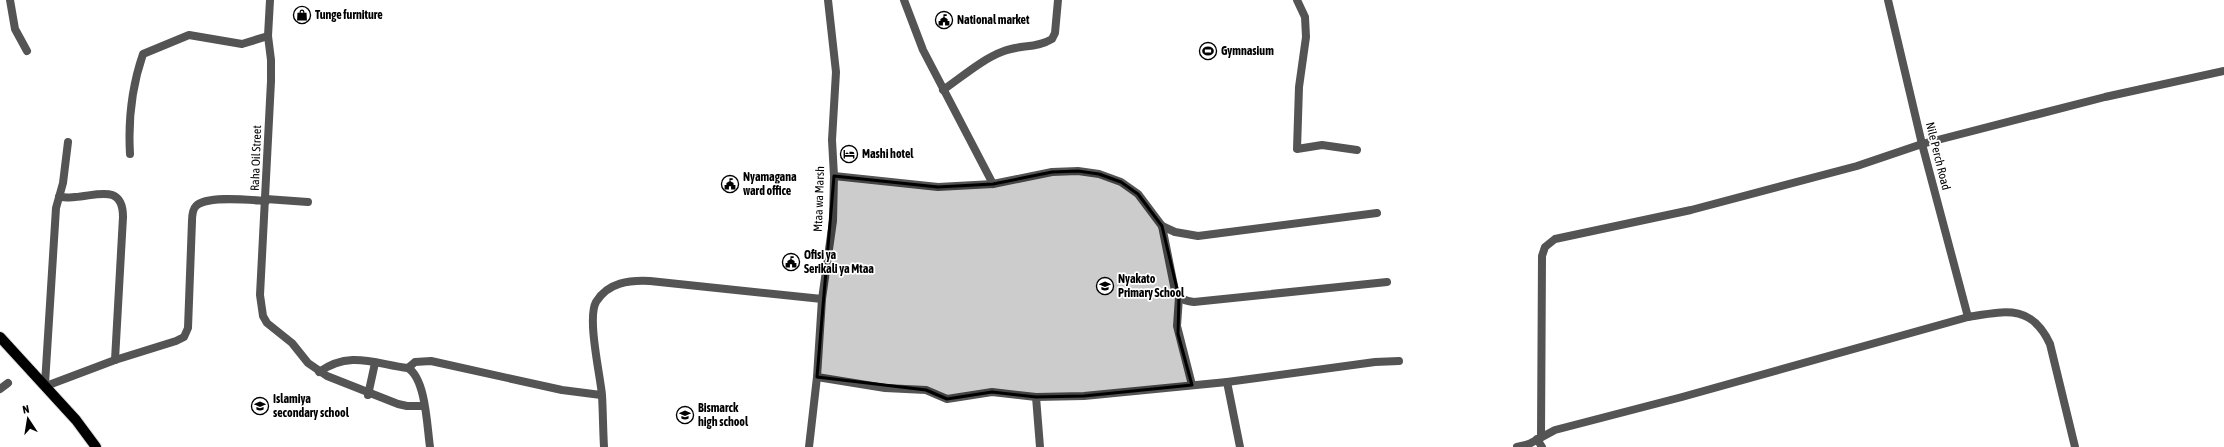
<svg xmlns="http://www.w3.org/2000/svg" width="2224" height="447" font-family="'Asap Condensed',sans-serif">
<rect width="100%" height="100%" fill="#fff"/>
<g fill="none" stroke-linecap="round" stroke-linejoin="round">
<g stroke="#dbdbdb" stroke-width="12">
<polyline id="major" points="0,337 76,420 96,447"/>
</g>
<g stroke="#545454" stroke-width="8">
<polyline points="10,0 15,29 27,51"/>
<polyline points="270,0 268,36 271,60 271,81 260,295 263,316 267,323 292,343 308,363 327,376 398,404 407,406 424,406"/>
<polyline points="904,0 923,50 993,184"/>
<polyline points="1297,0 1305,17 1306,37 1299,87 1297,149 1322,145 1357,150"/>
<polyline points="1888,0 1922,144 1968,317"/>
<path d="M943,90C962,77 982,59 1004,51C1019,45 1038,48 1052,39L1055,33L1058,0"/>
<path d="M130,154C128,120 132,86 143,54L189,35L242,44L268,36"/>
<polyline points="834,176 938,187 993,184 1052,172 1078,171 1099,174 1121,182 1138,194 1162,226 1175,232 1198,236 1377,213"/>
<path d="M59,197C64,197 70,198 75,197C96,196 123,183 123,217L115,360"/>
<polyline points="266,199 308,202"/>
<path d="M1162,226L1175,291C1180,299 1185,301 1194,302L1387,282"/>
<polyline points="1179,297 1177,326 1192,385"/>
<polyline points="408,368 415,362 431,361 562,390 601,395"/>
<path d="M319,372C350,350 375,364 408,368C426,379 427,427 430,447"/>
<polyline points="817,377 885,388 926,390 947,399 992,392 1036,397 1084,396 1227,382"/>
<polyline points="45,384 56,208 63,183 68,142"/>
<path d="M46,386L115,360L176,341L184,337L188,328L192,221C192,216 192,210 196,206C207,195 250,200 266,201"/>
<polyline points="0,389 8,383"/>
<polyline points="368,395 375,363"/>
<polyline points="1036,397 1040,447"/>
<polyline points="1541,437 1542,256 1545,247 1555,239 1691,210 1857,166 1922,144 2105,97 2224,71"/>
<polyline points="1537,439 1542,447"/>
<path d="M604,447C603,430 603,412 602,395C600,374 587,318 596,302C608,282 630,280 650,281L822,299"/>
<polyline points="809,447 817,377 822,299 833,221 834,176 832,140 836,72 828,0"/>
<polyline points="1240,447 1227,382 1375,362 1399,361"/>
<path d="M1517,447L1529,444L1555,430L1682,397L1968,317C2005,311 2032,304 2050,344L2075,447"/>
</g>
<use href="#major" stroke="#000" stroke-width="10"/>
</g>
<path fill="#000" fill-opacity="0.2" stroke="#000" stroke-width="3" stroke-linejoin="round" d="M1078,171L1099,174L1121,182L1138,194L1162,226L1179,297L1178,334L1192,385L1084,396L1036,397L992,392L947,399L926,390L817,377L834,176L938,187L993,184L1052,172Z"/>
<defs>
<g id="shop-ring" transform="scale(0.9)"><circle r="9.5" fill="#fff" stroke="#000" stroke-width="1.5"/><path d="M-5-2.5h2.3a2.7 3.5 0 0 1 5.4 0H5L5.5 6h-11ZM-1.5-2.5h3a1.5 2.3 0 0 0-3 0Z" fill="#000"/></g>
<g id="civic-ring" transform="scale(0.9)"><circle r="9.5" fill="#fff" stroke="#000" stroke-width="1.5"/><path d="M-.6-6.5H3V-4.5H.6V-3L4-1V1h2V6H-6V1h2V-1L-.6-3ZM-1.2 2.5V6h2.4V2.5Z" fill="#000"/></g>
<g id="stadium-ring" transform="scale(0.9)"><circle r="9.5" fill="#fff" stroke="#000" stroke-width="1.5"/><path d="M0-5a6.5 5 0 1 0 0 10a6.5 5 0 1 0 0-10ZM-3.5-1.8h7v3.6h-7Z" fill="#000"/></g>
<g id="hotel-ring" transform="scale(0.9)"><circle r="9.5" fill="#fff" stroke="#000" stroke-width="1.5"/><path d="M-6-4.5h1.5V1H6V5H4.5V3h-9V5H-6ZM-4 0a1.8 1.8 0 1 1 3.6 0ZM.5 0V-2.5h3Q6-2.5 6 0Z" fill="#000"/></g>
<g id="school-ring" transform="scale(0.9)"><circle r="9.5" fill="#fff" stroke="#000" stroke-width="1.5"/><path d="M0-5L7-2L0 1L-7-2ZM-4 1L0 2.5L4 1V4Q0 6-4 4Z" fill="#000"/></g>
</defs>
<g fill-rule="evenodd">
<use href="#shop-ring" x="302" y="15"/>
<use href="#civic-ring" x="944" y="20"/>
<use href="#stadium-ring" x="1208" y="51"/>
<use href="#hotel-ring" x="849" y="154"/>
<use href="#civic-ring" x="730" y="184"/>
<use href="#civic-ring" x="791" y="262"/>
<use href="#school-ring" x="1105" y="286"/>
<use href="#school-ring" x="260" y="406"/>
<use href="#school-ring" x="685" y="415"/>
</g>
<g text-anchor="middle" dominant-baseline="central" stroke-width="3.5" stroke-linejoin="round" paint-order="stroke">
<g font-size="12" font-weight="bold" fill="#000" stroke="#fff" text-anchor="start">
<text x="315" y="15">Tunge furniture</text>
<text x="957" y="20">National market</text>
<text x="1221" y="51">Gymnasium</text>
<text x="862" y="154">Mashi hotel</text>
<text x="743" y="177">Nyamagana<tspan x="743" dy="14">ward office</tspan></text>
<text x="804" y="255">Ofisi ya<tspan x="804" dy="14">Serikali ya Mtaa</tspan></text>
<text x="1118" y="279">Nyakato<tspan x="1118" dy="14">Primary School</tspan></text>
<text x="273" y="399">Islamiya<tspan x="273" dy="14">secondary school</tspan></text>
<text x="698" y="408">Bismarck<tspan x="698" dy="14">high school</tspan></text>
</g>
<g font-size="12" fill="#000" stroke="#fff">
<text transform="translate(1938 156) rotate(76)">Nile Perch Road</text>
<text transform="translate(256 158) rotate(-88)">Raha Oil Street</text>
<text transform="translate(819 199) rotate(-88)">Mtaa wa Marsh</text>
</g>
</g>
<g transform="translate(28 419) rotate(348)" stroke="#ffffff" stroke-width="3" paint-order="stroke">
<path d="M0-3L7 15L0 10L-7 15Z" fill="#000000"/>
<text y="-6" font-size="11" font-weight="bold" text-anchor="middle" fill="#000000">N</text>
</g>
</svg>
